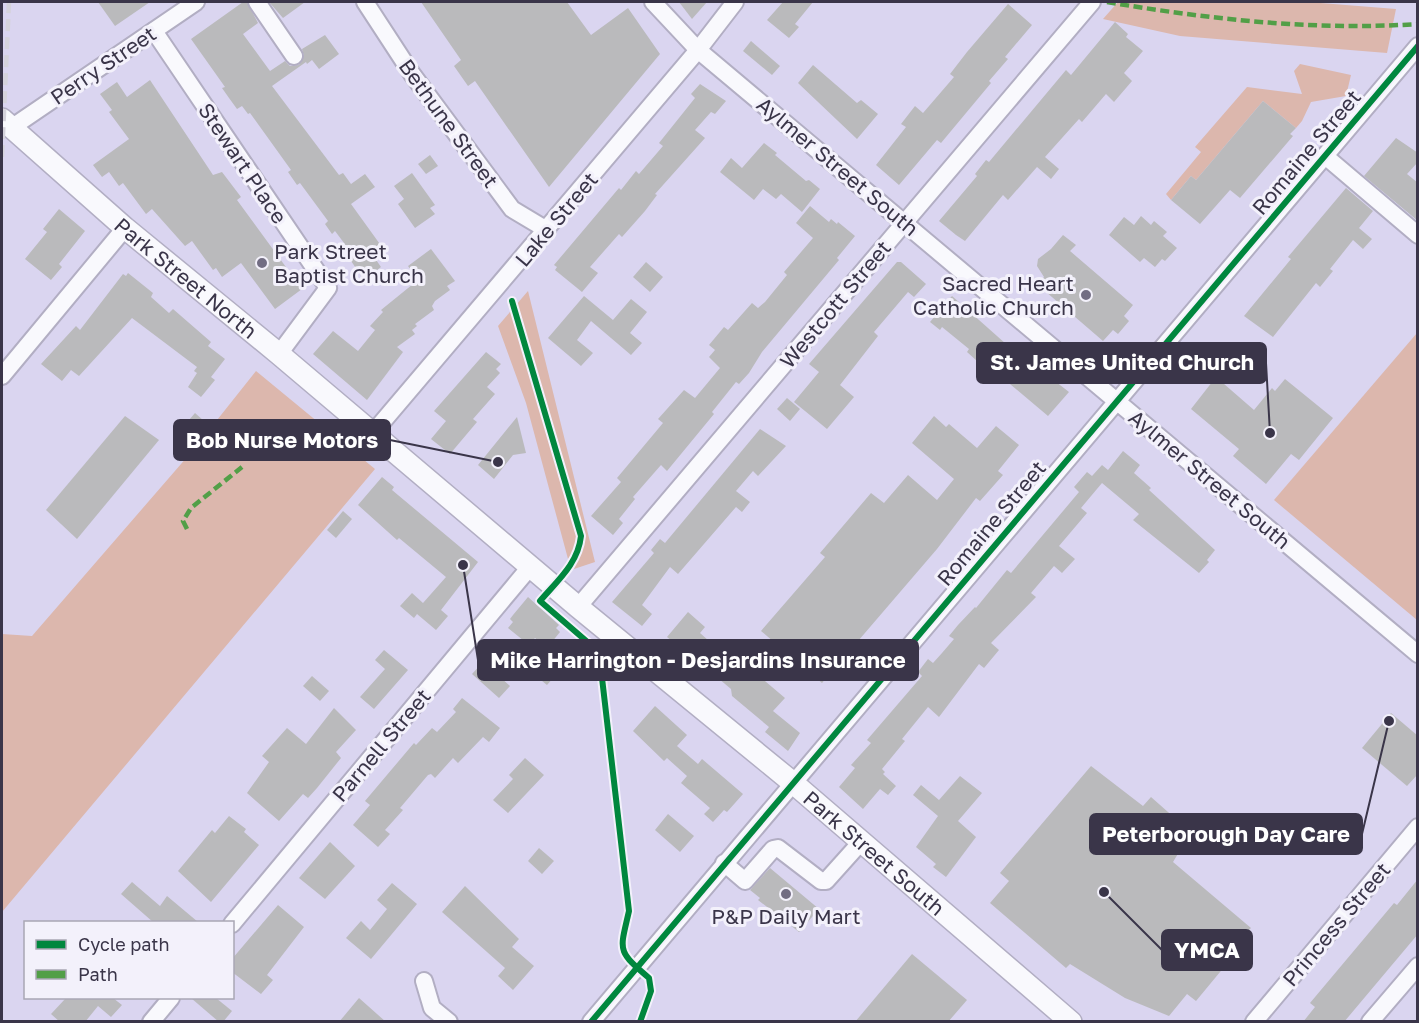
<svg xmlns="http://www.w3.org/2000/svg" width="1419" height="1023" font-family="'Golos Text',sans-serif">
<rect width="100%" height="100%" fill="#dad5f0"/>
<g fill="#dcb7ad">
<polygon points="1118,2 1308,2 1396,9 1387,53 1180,36 1103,19"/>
<polygon points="1300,64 1351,75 1346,96 1311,102 1302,121 1296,128 1263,101 1196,180 1191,176 1171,200 1166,194 1201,152 1195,147 1247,87 1302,94 1294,71"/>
<polygon points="528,291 595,562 571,570 526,403 498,326"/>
<polygon points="1417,333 1417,620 1274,500"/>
<polygon points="256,371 375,469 2,912 2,634 32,636 194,449"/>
</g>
<g fill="#bababc">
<polygon points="98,2 150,2 115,26"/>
<polygon points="243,2 247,2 258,23 243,34 270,71 285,61 290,66 299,65 304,56 302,49 325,35 339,54 319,69 312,60 307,64 306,62 272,86 339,175 343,173 351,184 365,174 375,187 351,204 382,247 372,254 381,267 364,280 349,258 353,255 335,231 332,234 325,224 328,221 300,183 297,185 288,172 291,170 250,113 248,114 242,106 237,109 229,98 222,88 225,87 191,39"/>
<polygon points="269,2 305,2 283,18"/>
<polygon points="421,2 567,2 591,35 628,8 660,54 549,187 475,81 468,86 454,66 461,60"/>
<polygon points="679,2 707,2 692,19"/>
<polygon points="783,2 813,2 795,24 799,27 789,38 767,20"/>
<polygon points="1008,4 1032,25 1005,57 1008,59 989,81 991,83 941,143 937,140 899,185 876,165 906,127 901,124 915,106 923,113 954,77 950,74 967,52"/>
<polygon points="1115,22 1128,34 1126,37 1143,51 1124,73 1132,81 1114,102 1106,94 1082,122 1079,119 1045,157 1059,169 1051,179 1037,167 1008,200 1003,195 965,241 956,235 939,221 977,176 975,174 986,160 989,162 1066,70 1071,75"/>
<polygon points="751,41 780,66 772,75 743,51"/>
<polygon points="813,65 857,103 861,100 878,114 857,139 798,83"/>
<polygon points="150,80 213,175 222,172 241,197 237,200 302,289 275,309 241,263 222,277 216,268 213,270 192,241 185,246 152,209 146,214 123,183 119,186 109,172 102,177 93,165 129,139 109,112 112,110 100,94 117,82 127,97"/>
<polygon points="700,84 726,101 715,114 711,112 695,130 705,138 655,194 657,195 645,211 622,237 619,234 590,267 598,273 582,292 555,270 557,267 554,265 619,188 621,190 636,171 639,174 663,146 659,143 695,98 691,94"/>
<polygon points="1263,101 1296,128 1290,134 1293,136 1240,198 1230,190 1200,224 1171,200 1191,176 1196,180"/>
<polygon points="1396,138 1418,153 1418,162 1407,174 1418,183 1418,221 1364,176"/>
<polygon points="764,143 777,153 775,155 806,181 809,180 820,189 802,212 781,194 776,199 763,189 754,200 720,172 731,158 742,168"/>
<polygon points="430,155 438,166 426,174 418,164"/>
<polygon points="412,173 435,205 430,208 435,214 415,228 398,204 404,199 394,186"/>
<polygon points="1346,188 1373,211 1359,228 1372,239 1363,249 1353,240 1330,269 1333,271 1320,287 1316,283 1273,337 1244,316 1291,259 1288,257"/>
<polygon points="810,206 829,222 831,219 837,224 838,222 855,236 837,258 839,260 762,352 749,373 739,384 736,382 712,412 714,414 667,471 661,465 633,497 635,499 619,519 623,523 613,535 591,516 621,482 617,478 663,423 658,419 684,390 695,398 720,368 709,357 715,350 709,345 724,327 728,330 752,303 758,308 765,302 787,275 784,272 813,238 796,223"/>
<polygon points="59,209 85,231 59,264 62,267 51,280 25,259 47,232 43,229"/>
<polygon points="1141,216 1151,225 1154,221 1167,232 1163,236 1177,248 1165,261 1162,259 1155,267 1144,258 1140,262 1109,235 1124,217 1134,225"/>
<polygon points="1063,235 1076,245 1070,251 1133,305 1124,316 1129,321 1118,334 1113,330 1103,341 1038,285 1044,277 1037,266 1038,259 1051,249"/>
<polygon points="431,249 455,281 447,286 450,290 435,301 432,306 434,310 415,324 417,326 412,330 415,334 397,347 403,352 367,400 313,354 333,331 358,351 375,330 370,326 383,312 381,310 418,280 408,266"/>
<polygon points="646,262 663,277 650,292 633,277"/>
<polygon points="897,262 901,262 926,284 914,297 908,292 874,332 878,336 840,385 854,397 827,429 794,402 819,372 809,364"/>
<polygon points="128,273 153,293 151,297 169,313 173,309 211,342 208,346 225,359 211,377 215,380 201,397 188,387 197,373 194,371 197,367 132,318 79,376 71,370 62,381 41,364 76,326 80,330 123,274 126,276"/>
<polygon points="584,296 613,320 631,299 647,312 630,333 642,343 631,355 591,321 577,340 593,353 581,366 548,338"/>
<polygon points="952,296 1015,352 1012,356 1037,377 1042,371 1069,392 1048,416 1004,379 1002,382 987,370 967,352 969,349 942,327 940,330 930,322"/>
<polygon points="486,352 501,364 496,369 500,373 487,387 495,394 473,419 477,422 450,454 431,439 446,421 434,411"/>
<polygon points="1216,377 1254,410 1272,388 1275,391 1285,379 1333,418 1299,460 1291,454 1266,484 1233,456 1239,449 1191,409"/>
<polygon points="787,398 800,409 790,421 777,409"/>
<polygon points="195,413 204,421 193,435 183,427"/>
<polygon points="125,416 159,440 77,539 46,510"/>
<polygon points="934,416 946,427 949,424 977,448 996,426 1019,445 998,471 1003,475 980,501 976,498 937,549 822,683 761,631 825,557 820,553 871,493 884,503 908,475 937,500 954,479 912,443"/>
<polygon points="517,417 526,453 513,455 494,479 478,465"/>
<polygon points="760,429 786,446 758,476 753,471 736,491 750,502 742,512 736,507 678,574 670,567 642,605 652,614 642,626 612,602 654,553 651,550 660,539 665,543"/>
<polygon points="1123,451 1140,465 1134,473 1151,488 1149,490 1215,550 1207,560 1209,562 1199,573 1133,520 1139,514 1102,483 1081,508 1087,513 1059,546 1075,559 1062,573 1054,566 1031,593 1036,597 991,643 999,650 984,668 979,664 939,717 928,707 902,739 905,741 882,769 885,772 883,774 896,786 888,795 880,789 863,809 839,787 855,768 851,765 871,743 867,740 922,676 918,672 928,659 933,663 942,653 954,639 949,636 958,625 975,607 976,608 1007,570 1011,573 1079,492 1074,487 1087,472 1092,476 1102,465 1108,470"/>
<polygon points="382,477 394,487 392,490 478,562 441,610 448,616 436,630 417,614 414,618 400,606 412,593 423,603 446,577 399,538 397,540 358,505"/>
<polygon points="343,511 352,519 336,538 327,530"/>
<polygon points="528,597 559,625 556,628 560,632 547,648 535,638 529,645 508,628 513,622 510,619 513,615"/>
<polygon points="688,612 705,627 700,633 743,671 752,660 763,669 758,675 785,698 773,711 800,733 788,751 765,732 769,727 732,696 731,689 712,673 708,677 698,668 701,665 667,637"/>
<polygon points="558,648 574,661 558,680 554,677 547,685 536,676"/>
<polygon points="384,650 408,670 374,709 360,697 385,669 375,660"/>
<polygon points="483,662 510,686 499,698 472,674"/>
<polygon points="312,676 329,691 320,701 303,686"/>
<polygon points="462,698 500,728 489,742 483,737 458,763 453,758 435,778 431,774 428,775 400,808 403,810 385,830 390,834 378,847 353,825 370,805 365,801 414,743 416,745 432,728 437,732 456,712 453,709"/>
<polygon points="655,706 687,735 677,746 698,764 702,759 743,794 727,812 724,810 713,822 704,814 710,808 681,783 687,776 667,758 664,761 633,731"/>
<polygon points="334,708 356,730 336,752 341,758 317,788 308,798 303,794 279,821 247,793 269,762 262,756 287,728 306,744"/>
<polygon points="1391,713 1418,736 1418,774 1407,786 1362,748"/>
<polygon points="525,758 544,775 508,813 493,800 513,779 509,775"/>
<polygon points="1091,766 1143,806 1151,797 1185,827 1170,845 1179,852 1173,862 1251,928 1245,934 1253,940 1229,969 1225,966 1196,1001 1187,994 1169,1016 1125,998 1070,964 1066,968 990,903 1009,881 1000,873"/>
<polygon points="960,776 982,793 958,821 976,837 946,877 933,867 936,864 916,847 938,816 913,795 921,785 939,800"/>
<polygon points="668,814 694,836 680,852 655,830"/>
<polygon points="229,816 246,829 244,832 259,845 211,902 178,871 212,830 215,833"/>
<polygon points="330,842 355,866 325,899 299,878"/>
<polygon points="539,848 554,861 542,874 528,861"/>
<polygon points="770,868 819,909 799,932 758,900 760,898 750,890"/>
<polygon points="1418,879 1418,934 1344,1022 1303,1022 1315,1007 1310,1003 1394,903 1397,905"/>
<polygon points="132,882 160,906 167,896 198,922 153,922 121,894"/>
<polygon points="392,883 417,904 371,959 346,938 361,921 370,930 387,909 377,900"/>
<polygon points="465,886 519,939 512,947 534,966 513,990 498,976 505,968 442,912"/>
<polygon points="278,905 304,927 267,975 273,980 261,994 232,972 232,959"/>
<polygon points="912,954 967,1000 948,1022 855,1022"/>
<polygon points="66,998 113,998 122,1005 111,1017 98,1006 85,1022 60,1022 51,1014"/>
<polygon points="191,998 216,998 232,1011 223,1022 219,1022"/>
<polygon points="359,998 386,1022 339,1022"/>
</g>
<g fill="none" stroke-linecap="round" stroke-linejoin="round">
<g stroke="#b2aec3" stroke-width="20">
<g id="minor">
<polyline points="257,2 294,56"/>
<polyline points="365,2 412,74 512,209 547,230"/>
<polyline points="653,2 698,50 1418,654"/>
<polyline points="154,31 328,288 279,354"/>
<polyline points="11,128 196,2"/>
<polyline points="1325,156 1418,235"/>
<polyline points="2,376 125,228"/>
<polyline points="373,433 698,50 735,2"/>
<polyline points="578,607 1092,2"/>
<polyline points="724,863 745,881 773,849 778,848 821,881 826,881 861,842"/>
<polyline points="232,924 530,567"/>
<polyline points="424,981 432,1008 449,1022"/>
<polyline points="151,1022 171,998"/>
<polyline points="591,1022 1418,46"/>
<polyline points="1254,1022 1418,827"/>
<polyline points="1370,1022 1418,966"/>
</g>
</g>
<g stroke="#b2aec3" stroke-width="24">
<g id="major">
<path id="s1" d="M2,119L125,228L279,354L578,607L792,782L1071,1022"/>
</g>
</g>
<use href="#minor" stroke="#f9f9fd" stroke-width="16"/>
<use href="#major" stroke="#f9f9fd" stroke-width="21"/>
<polyline stroke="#d5d3dc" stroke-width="4.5" stroke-dasharray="12 6" stroke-linecap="butt" points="2,157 9,2"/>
<g stroke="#529f47" stroke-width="4.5" stroke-dasharray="9 4.5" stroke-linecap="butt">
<path d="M1107,2C1208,19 1314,31 1418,24"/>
<polyline points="187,529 183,521 191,508 242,467"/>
</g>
<g stroke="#f3f1fb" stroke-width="10">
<g id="cycleway">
<path d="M512,301L581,536C578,564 557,581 540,601L599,652L629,911C620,951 616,950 649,978L651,991L640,1022"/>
<polyline points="591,1022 1418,46"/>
</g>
</g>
<use href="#cycleway" stroke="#00873e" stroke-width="6"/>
</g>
<g fill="#726d83" stroke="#f3f1fb" stroke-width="2">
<circle cx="262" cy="263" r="6"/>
<circle cx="1086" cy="295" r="6"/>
<circle cx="786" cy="894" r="6"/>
</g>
<g text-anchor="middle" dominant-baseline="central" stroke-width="6" stroke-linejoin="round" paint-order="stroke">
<g font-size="21" fill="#3a3549" stroke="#f3f1fb">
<text transform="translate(103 65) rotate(-34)">Perry Street</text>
<text transform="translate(449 123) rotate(54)">Bethune Street</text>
<text transform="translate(1306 152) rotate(-50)">Romaine Street</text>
<text transform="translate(243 163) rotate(56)">Stewart Place</text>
<text transform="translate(838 166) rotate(40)">Aylmer Street South</text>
<text transform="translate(556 219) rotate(-50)">Lake Street</text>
<text stroke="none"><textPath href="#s1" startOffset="243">Park Street North</textPath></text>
<text transform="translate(835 304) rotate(-50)">Westcott Street</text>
<text transform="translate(1210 479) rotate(40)">Aylmer Street South</text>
<text transform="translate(991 523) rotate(-50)">Romaine Street</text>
<text transform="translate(381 745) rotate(-50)">Parnell Street</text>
<text stroke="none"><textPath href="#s1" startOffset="1140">Park Street South</textPath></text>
<text transform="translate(1336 924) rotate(-50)">Princess Street</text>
</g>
<g font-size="21" fill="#3a3549" stroke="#f3f1fb" text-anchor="start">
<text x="274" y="251">Park Street<tspan x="274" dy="24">Baptist Church</tspan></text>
<text x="1074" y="283" text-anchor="end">Sacred Heart<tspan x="1074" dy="24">Catholic Church</tspan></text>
<text x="786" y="916" text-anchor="middle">P&amp;P Daily Mart</text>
</g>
</g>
<path fill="none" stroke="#3a3549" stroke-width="2" d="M1270 433L1266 363M498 462L390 440M463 565L478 660M1389 721L1362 834M1104 892L1162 950"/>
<g fill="#3a3549" stroke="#f3f1fb" stroke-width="2">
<circle cx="1270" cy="433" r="6"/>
<circle cx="498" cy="462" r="6"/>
<circle cx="463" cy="565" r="6"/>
<circle cx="1389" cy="721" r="6"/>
<circle cx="1104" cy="892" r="6"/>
</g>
<g fill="#3a3549" stroke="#3a3549" stroke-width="2">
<rect x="977" y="343" width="289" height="40" rx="6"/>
<rect x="174" y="420" width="216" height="40" rx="6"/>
<rect x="478" y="640" width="440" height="40" rx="6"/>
<rect x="1090" y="814" width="272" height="40" rx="6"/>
<rect x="1162" y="930" width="90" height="40" rx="6"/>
</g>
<g font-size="22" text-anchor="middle" font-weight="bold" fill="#fff">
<text x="1122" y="370">St. James United Church</text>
<text x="282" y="448">Bob Nurse Motors</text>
<text x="698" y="668">Mike Harrington - Desjardins Insurance</text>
<text x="1226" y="842">Peterborough Day Care</text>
<text x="1207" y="958">YMCA</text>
</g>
<rect width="1419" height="1023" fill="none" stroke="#3a3549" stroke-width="6"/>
<rect x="24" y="921" width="210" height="78" fill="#f3f1fb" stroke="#a9a6b4" stroke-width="1.5"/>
<rect x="36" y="940" width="30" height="9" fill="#00873e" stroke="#a9a6b4" stroke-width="1.5"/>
<text x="78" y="951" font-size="18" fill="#3a3549">Cycle path</text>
<rect x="36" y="970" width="30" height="9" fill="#529f47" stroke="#a9a6b4" stroke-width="1.5"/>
<text x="78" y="981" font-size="18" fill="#3a3549">Path</text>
</svg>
